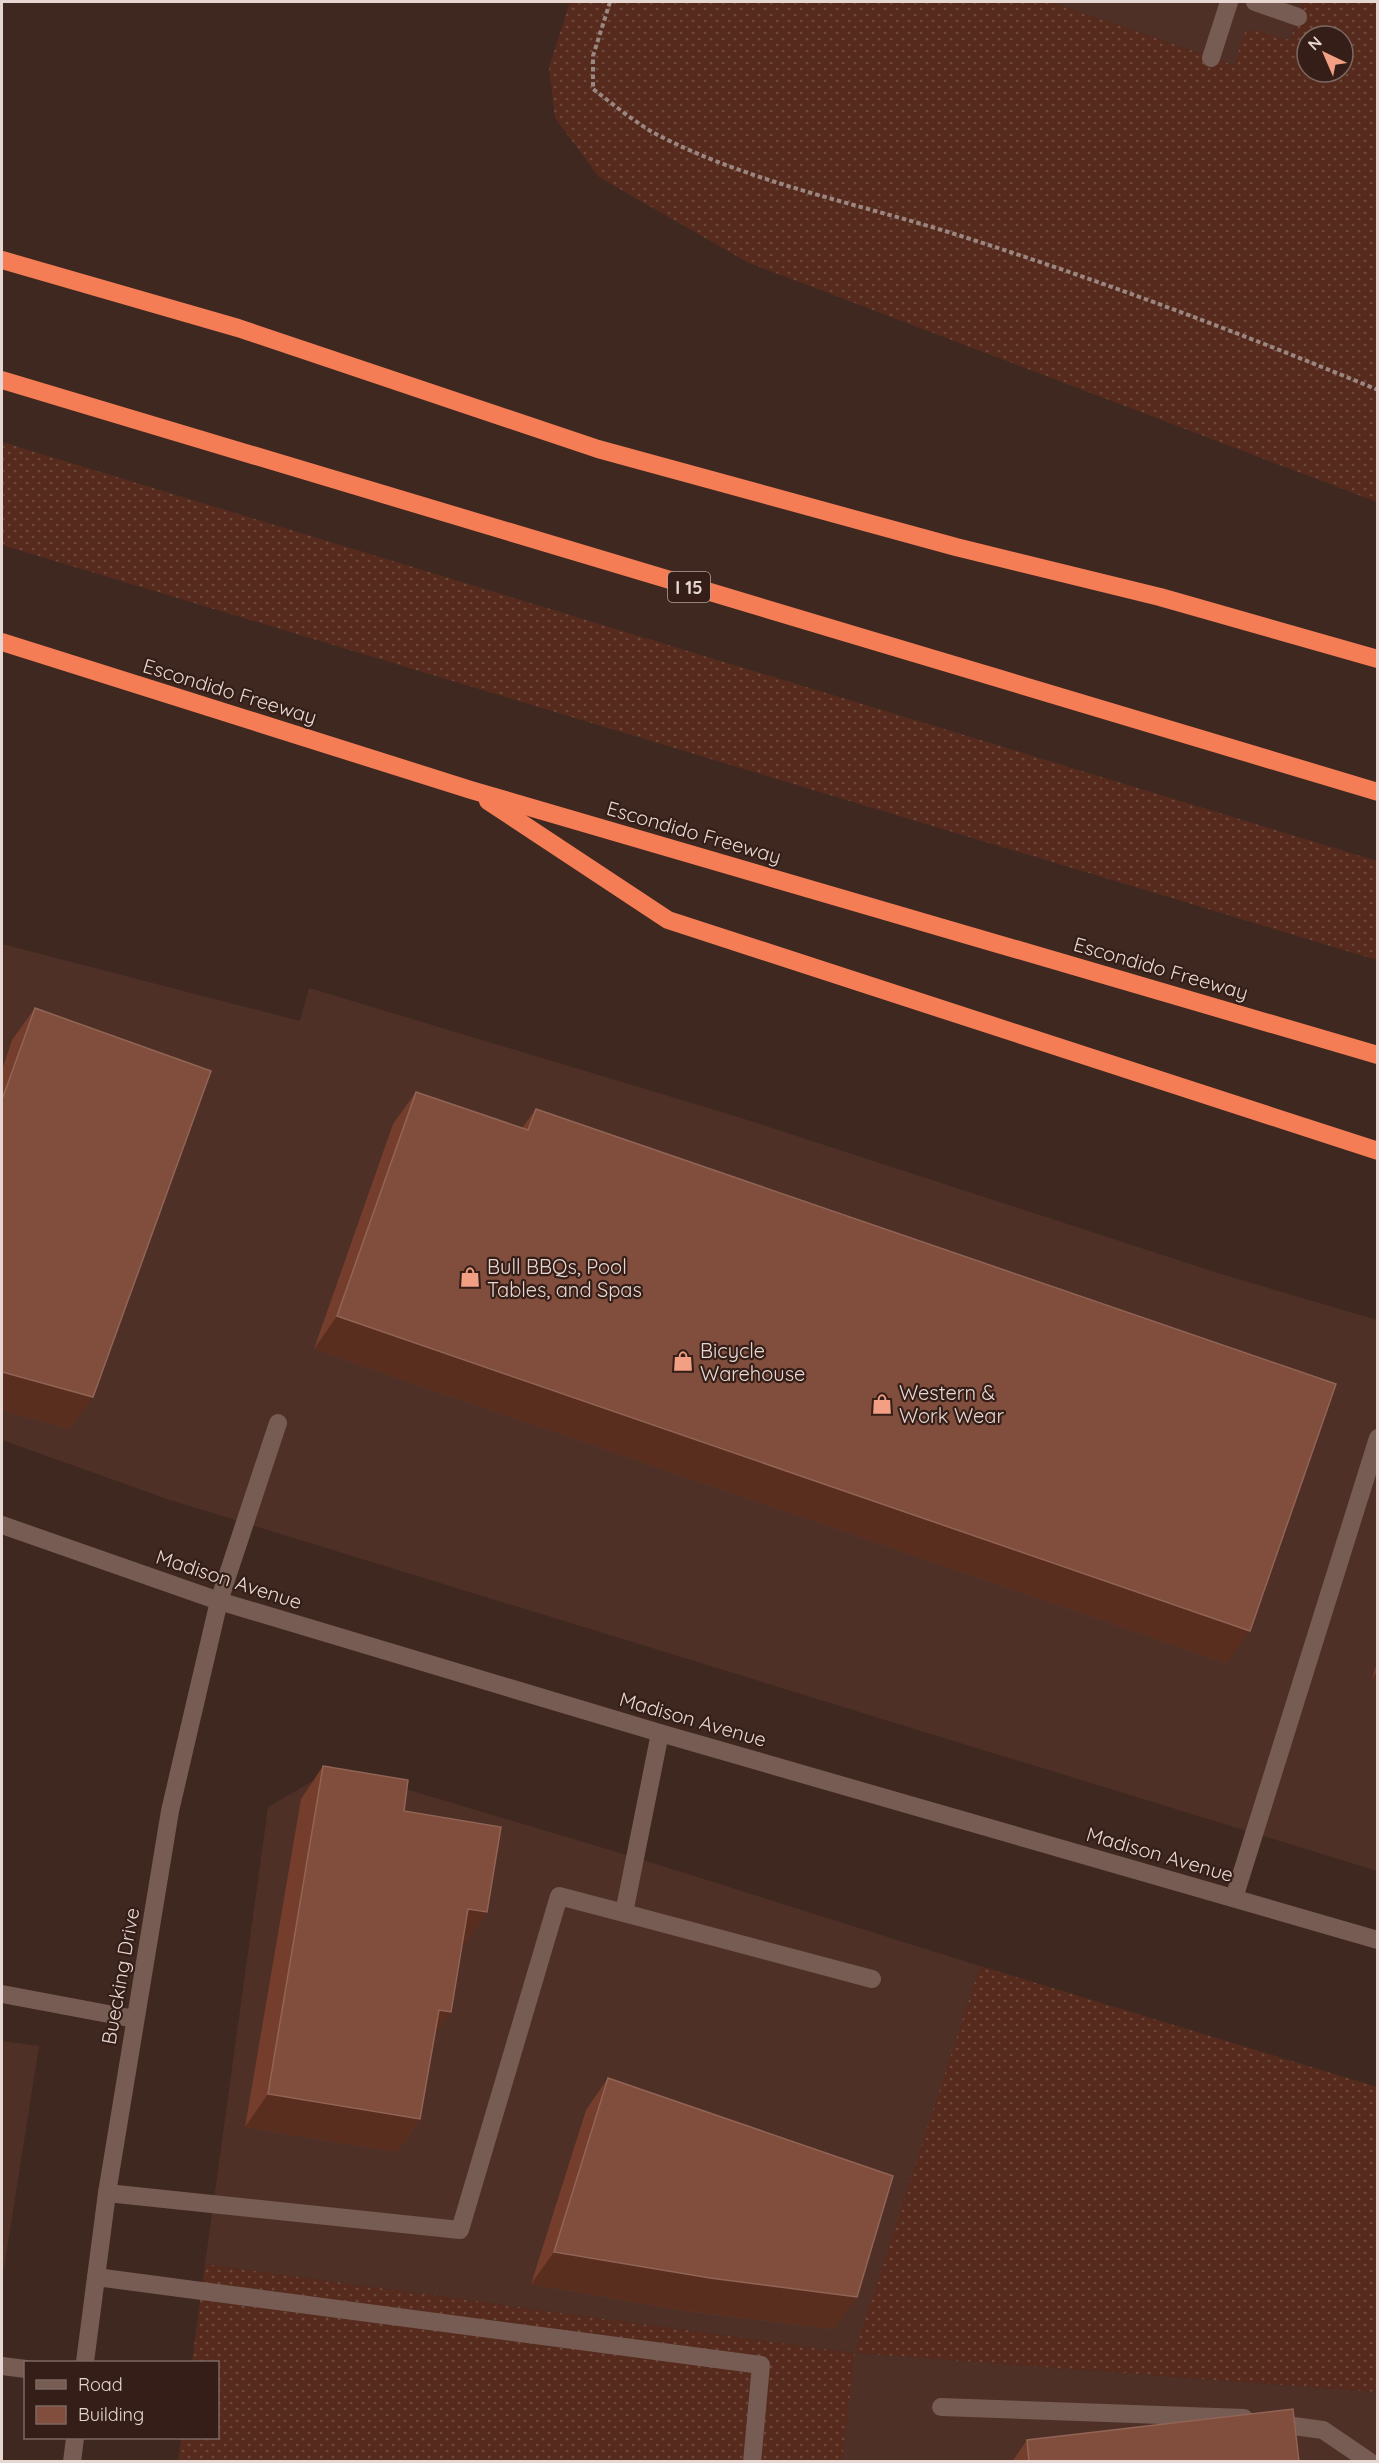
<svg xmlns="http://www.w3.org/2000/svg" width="1379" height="2463" font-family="Quicksand,sans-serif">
<defs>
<pattern id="grass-dots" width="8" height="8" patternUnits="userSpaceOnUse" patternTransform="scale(1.5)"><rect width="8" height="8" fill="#562b1e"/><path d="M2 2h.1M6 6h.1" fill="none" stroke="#6e493e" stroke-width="1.8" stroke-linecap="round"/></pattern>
</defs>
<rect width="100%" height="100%" fill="#3f2820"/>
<g fill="#4e3027">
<polygon points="1051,2 1303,2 1276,79"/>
<polygon points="2,944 300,1021 309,988 735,1116 1221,1274 1377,1320 1377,1871 167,1499 2,1440"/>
<polygon points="335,1768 640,1859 980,1966 855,2353 1377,2392 1377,2461 842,2461 854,2353 205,2264 268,1807"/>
<polygon points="2,2041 39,2046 2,2281"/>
</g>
<g fill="url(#grass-dots)" fill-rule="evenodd">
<path d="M570,2H1051L1234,65L1245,32L1254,30L1290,40L1303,2H1377V502L747,262L599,177L555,118L549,67ZM1307,36H1343V72H1307Z"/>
<polygon points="2,442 1377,861 1377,960 2,545"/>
<polygon points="980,1966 1377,2087 1377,2392 855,2353 842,2461 178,2462 181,2438 218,2438 218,2362 192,2362 205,2264 854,2353"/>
</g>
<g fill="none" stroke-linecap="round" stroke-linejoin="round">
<path stroke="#9b8781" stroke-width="4" stroke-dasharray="4.5 3" stroke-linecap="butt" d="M610,2L593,56V89C613,104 634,122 656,134C749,183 861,204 961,236C1102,281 1241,333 1378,390"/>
<g stroke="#765c53" stroke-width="18">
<polyline points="1255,2 1298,17"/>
<polyline points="1211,58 1229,2"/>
<polyline points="2,1525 219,1601 660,1733 1378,1940"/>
<polyline points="1234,1898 1378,1438"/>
<polyline points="624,1913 872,1979"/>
<polyline points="2,1994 135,2019"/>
<polyline points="107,2193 460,2230 559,1896 624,1913 660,1733"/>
<polyline points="96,2277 761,2365 752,2462"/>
<polyline points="85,2362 107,2193 170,1811 219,1601 278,1423"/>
<polyline points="2,2366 26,2369"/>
<polyline points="941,2407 1244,2418"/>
<polyline points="1271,2423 1323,2430 1370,2462"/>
<polyline points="72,2462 75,2438"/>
</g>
<g stroke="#f57d56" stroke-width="18">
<polyline points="2,260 238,328 598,449 956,547 1160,597 1378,659"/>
<polyline points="2,380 1378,792"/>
<polyline points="2,642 471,790 1378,1055"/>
<polyline points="488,801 668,920 1378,1151"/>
</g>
</g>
<g fill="#753e2c">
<polygon points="35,1008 70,1429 2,1410 2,1070 12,1040"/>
<polygon points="416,1092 522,1128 536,1109 1227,1663 314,1349 393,1124"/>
<polygon points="1377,1663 1377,1681 1372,1679"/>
<polygon points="323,1766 404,1811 465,1945 462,1944 434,2036 420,2119 397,2152 245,2127 301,1799"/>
<polygon points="608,2078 834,2329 687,2311 531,2284 586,2110"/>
<polygon points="1027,2440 1299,2462 1012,2462"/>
</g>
<g fill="#5a2e1f">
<polygon points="337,1316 1250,1631 1227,1663 314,1349"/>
<polygon points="2,1372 93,1397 70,1429 2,1410"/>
<polygon points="1377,1671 1377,1681 1372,1679"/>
<polygon points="468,1909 487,1912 465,1945 446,1941"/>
<polygon points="439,2010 451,2012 428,2044"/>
<polygon points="268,2094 420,2119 397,2152 245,2127"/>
<polygon points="554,2252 857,2297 834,2329 687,2311 531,2284"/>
</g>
<g fill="#814e3d" stroke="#916455" stroke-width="1.5">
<polygon points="35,1008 211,1071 93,1397 2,1372 2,1096 3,1097"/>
<polygon points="416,1092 528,1130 536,1109 1336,1384 1250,1631 337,1316"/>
<polygon points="323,1766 408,1780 404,1811 501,1827 487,1912 468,1909 451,2012 439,2010 420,2119 268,2094"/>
<polygon points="608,2078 893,2176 857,2297 710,2278 554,2252"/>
<polygon points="1293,2409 1299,2462 1029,2462 1027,2440"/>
</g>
<defs>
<g id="shop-bare" transform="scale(1.62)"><path d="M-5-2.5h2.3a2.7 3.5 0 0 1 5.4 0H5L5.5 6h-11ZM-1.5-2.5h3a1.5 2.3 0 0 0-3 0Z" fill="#f39f84" stroke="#341e17" stroke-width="2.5" paint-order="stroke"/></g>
</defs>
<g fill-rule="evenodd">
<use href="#shop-bare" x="470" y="1277"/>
<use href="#shop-bare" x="683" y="1361"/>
<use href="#shop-bare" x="882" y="1404"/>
</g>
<g text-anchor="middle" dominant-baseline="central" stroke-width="4.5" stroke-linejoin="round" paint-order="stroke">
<rect fill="#341e17" stroke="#b1a09a" stroke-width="1.5" x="668" y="572" width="42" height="30" rx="4.5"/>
<g font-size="18" font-weight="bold" fill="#e7d7d2">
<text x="689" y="587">I 15</text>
</g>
<g font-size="20" fill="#e7d7d2" stroke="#341e17">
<text transform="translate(230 691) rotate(17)">Escondido Freeway</text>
<text transform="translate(694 832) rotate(16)">Escondido Freeway</text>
<text transform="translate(1161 968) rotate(16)">Escondido Freeway</text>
<text transform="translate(229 1579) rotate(18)">Madison Avenue</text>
<text transform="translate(693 1719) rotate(16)">Madison Avenue</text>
<text transform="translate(1160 1854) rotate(16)">Madison Avenue</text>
<text transform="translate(120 1976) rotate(-80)">Buecking Drive</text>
</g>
<g font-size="20" fill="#e7d7d2" stroke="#341e17" text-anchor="start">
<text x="487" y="1266">Bull BBQs, Pool<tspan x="487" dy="23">Tables, and Spas</tspan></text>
<text x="700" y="1350">Bicycle<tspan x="700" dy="23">Warehouse</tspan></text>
<text x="899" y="1392">Western &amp;<tspan x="899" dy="23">Work Wear</tspan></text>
</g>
</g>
<rect width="1379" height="2463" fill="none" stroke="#e7d7d2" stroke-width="6"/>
<rect x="24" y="2361" width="195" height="78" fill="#341e17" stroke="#7c6862" stroke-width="1.5"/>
<rect x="36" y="2380" width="30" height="9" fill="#765c53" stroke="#7c6862" stroke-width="1.5"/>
<text x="78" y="2391" font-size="18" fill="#e7d7d2">Road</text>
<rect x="36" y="2406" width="30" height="18" fill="#814e3d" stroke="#7c6862" stroke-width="1.5"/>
<text x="78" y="2421" font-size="18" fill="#e7d7d2">Building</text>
<g transform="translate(1325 54) rotate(316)"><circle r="28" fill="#341e17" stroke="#7c6862" stroke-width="1.5"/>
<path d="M0-4.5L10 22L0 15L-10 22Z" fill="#f39f84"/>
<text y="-9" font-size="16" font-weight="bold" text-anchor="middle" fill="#e7d7d2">N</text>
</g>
</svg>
